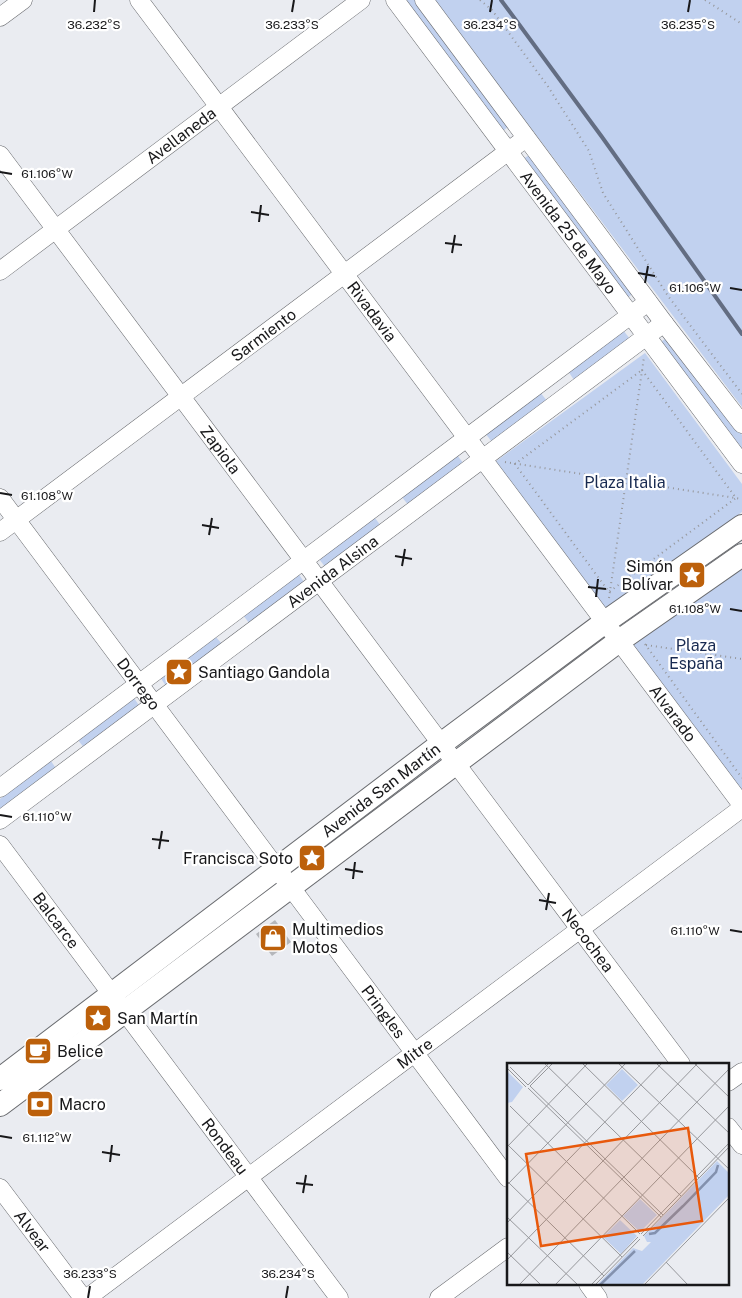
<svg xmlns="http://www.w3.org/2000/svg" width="742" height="1298" font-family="'Public Sans',sans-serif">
<rect width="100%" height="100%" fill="#eaecf1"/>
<g fill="#c1d1ef">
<polygon points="406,0 417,0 510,125 503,131"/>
<polygon points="434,0 742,0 742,407"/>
<polygon points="531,154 634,293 627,298 523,159"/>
<polygon points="623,330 630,339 574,380 568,371"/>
<polygon points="667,337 742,435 742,450 660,343"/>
<polygon points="645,353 742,484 742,512 607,613 495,462"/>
<polygon points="540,392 547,401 492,442 485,433"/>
<polygon points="457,455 464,464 409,506 402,497"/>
<polygon points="375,518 381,526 326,568 319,559"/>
<polygon points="742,562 742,793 632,646"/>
<polygon points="298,573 304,582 249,623 243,615"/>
<polygon points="215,636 222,644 166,686 160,677"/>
<polygon points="134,698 140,707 85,749 78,740"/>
<polygon points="51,761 57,770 2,811 0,808 0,799"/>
</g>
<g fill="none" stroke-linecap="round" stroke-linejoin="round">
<polyline stroke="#636d82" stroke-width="4" points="501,0 602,137 742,334"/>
</g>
<polygon fill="#b5b7bb" points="275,920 291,942 272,956 256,934"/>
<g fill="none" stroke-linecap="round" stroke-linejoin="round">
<g stroke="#696b6f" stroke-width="19">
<g id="minor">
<path id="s1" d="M139,0L742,805"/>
<path id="s2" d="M395,0L742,464"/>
<polyline points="424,0 664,323 742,424"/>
<polyline points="0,17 23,0"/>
<path id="s3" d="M0,155L681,1064"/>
<path id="s4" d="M0,271L361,0"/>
<path id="s5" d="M0,498L508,1178"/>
<path id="s6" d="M0,532L526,138"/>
<polyline points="0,788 648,302"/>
<path id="s7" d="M0,820L664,323"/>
<path id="s8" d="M0,845L339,1298"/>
<polyline points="728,1082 742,1072"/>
<polyline points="728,1127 742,1145"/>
<path id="s9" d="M0,1188L83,1298"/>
<polyline points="588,1284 598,1298"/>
<path id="s10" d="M87,1298L742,808"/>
<polyline points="439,1298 508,1247"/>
</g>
</g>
<g stroke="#696b6f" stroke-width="24">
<g id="major">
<path id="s11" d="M0,1079L441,744L605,622L742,526"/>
<polyline points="0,1105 619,641 742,555"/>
</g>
</g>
<g stroke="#95969a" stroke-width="2" stroke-dasharray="1 4" stroke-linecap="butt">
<polyline points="480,0 492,10 547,85 589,151 603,193 668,296 742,394"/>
<polyline points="705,0 742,24"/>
<polygon points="642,370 736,498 609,592 515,464"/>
<polyline points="505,462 742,499"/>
<polyline points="609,598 644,357"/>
<polyline points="645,644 742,778"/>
<polyline points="646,645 742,659"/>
</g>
<use href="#minor" stroke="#fff" stroke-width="18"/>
<use href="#major" stroke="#fff" stroke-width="22"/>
</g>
<path fill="none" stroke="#18181a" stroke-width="2" d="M94,12L95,0M292,12L294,0M490,12L492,0M688,12L690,0M0,172L12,174M251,212L269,215M259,222L261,205M445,243L462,245M452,253L455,235M638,273L655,276M645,283L648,266M730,288L742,290M0,493L12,495M202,525L219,528M209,535L212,518M395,556L412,559M402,566L405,549M588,587L606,589M596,597L598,579M730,609L742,611M0,815L12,817M152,839L169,841M159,849L162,831M345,869L363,872M353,879L355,862M539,900L556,903M546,910L549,893M730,930L742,932M0,1136L12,1138M102,1152L120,1155M110,1162L112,1145M296,1183L313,1185M303,1193L306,1175M88,1298L90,1286M286,1298L288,1286"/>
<defs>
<g id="sight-square" transform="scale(1.4375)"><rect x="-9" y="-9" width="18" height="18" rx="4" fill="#bc600b" stroke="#fff"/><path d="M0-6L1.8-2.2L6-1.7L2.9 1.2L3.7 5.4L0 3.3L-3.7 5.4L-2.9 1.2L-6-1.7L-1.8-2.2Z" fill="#fff"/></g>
<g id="shop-square" transform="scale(1.4375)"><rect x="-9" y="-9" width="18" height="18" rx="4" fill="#bc600b" stroke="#fff"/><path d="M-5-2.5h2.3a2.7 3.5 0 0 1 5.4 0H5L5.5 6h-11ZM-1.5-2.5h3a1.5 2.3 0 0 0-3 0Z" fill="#fff"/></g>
<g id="cafe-square" transform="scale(1.4375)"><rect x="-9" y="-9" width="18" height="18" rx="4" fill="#bc600b" stroke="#fff"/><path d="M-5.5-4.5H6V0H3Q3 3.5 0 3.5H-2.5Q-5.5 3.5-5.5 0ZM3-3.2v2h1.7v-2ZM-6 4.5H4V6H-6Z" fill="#fff"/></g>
<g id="bank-square" transform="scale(1.4375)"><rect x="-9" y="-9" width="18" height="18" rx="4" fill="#bc600b" stroke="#fff"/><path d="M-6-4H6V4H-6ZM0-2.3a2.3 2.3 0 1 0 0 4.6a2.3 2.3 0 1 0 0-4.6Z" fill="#fff"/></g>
</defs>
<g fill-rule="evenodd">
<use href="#sight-square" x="692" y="575"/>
<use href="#sight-square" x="179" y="672"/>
<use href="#sight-square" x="312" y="858"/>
<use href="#shop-square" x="273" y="938"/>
<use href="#sight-square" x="98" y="1018"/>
<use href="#cafe-square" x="38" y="1051"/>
<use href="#bank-square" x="40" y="1104"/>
</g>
<g text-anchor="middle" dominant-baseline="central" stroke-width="4.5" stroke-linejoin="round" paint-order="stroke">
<g font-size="16" fill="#18181a" stroke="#fff">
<text stroke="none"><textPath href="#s4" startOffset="226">Avellaneda</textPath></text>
<text stroke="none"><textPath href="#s2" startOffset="290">Avenida 25 de Mayo</textPath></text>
<text stroke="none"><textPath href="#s1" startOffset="389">Rivadavia</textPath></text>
<text stroke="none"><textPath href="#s6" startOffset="329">Sarmiento</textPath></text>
<text stroke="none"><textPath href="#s3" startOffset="368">Zapiola</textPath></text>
<text stroke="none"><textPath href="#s7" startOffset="415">Avenida Alsina</textPath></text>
<text stroke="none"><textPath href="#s5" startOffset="232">Dorrego</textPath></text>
<text stroke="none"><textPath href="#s1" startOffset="891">Alvarado</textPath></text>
<text stroke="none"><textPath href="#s11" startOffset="478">Avenida San Martín</textPath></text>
<text stroke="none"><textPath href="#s8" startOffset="94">Balcarce</textPath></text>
<text stroke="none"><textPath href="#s3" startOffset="981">Necochea</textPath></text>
<text stroke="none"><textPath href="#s5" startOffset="641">Pringles</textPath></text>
<text stroke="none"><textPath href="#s10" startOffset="409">Mitre</textPath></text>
<text stroke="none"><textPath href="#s8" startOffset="376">Rondeau</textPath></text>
<text stroke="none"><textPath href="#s9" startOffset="54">Alvear</textPath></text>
</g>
<g font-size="16" fill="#172950" stroke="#fff">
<text x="625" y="482">Plaza Italia</text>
<text x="696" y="645">Plaza<tspan x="696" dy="18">España</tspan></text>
</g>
<g font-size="16" fill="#18181a" stroke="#fff" text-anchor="start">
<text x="673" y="566" text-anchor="end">Simón<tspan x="673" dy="18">Bolívar</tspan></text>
<text x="198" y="672">Santiago Gandola</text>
<text x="293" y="858" text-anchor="end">Francisca Soto</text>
<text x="292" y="929">Multimedios<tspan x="292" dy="18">Motos</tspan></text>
<text x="117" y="1018">San Martín</text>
<text x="57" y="1051">Belice</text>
<text x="59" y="1104">Macro</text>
</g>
</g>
<g transform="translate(507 1063)">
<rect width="222" height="222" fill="#eaecf1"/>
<path d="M115,6L131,22L115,38L99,22ZM0,8L16,24L5,39L0,40ZM210,98L222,110V132L135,222H90L126,185L135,188L144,179H140L137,173ZM133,136L150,152L133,169L116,153ZM113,157L130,173L114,191L96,174Z" fill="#c1d1ef"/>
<path fill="none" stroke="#8391ae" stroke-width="2.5" d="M142,171L148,170L176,143L209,109L211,102M93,222L128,188"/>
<path fill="none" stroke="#96979b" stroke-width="1" d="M37,0L174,133M75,0L192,115M111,0L223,107M149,0L223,71M187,0L223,35M3,4L21,22M1,6L19,24M21,22L42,0M23,23L156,152M23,23L46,0M21,25L154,154M3,43L133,171M0,81L115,194M0,84L81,0M0,118L97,213M0,122L119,0M0,154L71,222M0,160L155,0M134,171L223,79M136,173L223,83M0,189L34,222M0,197L191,0M159,199L181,222M12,222L223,5M48,222L223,42M84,222L131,174M88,222L133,176M137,222L223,134"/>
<path fill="#e8590c" fill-opacity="0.15" stroke="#e8590c" stroke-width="2.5" d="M181,65L195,158L34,183L19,91Z"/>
<rect width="222" height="222" fill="none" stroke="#18181a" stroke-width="2.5"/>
</g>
<g font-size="12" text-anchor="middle" fill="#18181a" stroke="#fff" stroke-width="4.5" stroke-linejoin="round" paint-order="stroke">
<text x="292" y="29">36.233°S</text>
<text x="490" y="29">36.234°S</text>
<text x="688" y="29">36.235°S</text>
<text x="94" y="29">36.232°S</text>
<text x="47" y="178">61.106°W</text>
<text x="695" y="292">61.106°W</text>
<text x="47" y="500">61.108°W</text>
<text x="695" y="613">61.108°W</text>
<text x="47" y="821">61.110°W</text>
<text x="695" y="935">61.110°W</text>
<text x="47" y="1142">61.112°W</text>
<text x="90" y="1278">36.233°S</text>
<text x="288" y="1278">36.234°S</text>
</g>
</svg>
